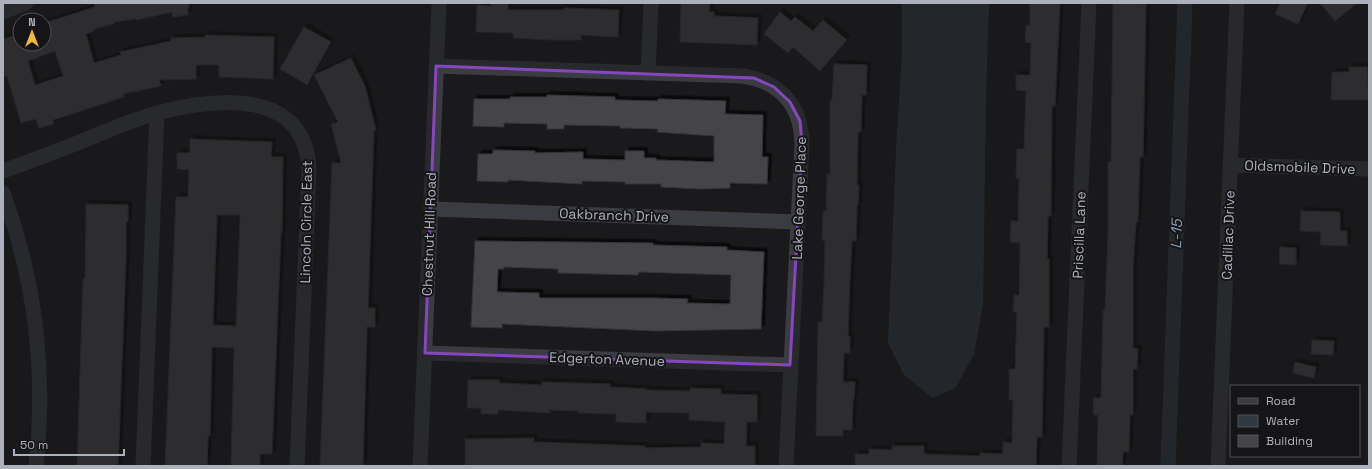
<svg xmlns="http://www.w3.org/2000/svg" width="1372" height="469" font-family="'Space Grotesk',sans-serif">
<defs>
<filter id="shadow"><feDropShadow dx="3.5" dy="-3.5" stdDeviation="0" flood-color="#0009"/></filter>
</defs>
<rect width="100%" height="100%" fill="#1a1a1c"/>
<polygon fill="#303941" points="902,3 989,3 986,97 983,304 974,354 956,387 933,398 904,375 888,343 896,152 902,54"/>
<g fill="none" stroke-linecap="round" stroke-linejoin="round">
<polyline stroke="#303941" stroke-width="15" points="1168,466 1185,3"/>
</g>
<g fill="#444549" stroke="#343438" fill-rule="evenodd" filter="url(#shadow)">
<path d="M94,3H189V7L188,8V15L173,17L172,12L137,20L136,19L114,22V24L94,29V31L86,34L94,63L121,55L120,52L171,41V38L205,37V35L274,37L273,79L219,77V65H196V79L159,80L161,86L123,94L124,97L53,120L54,124L39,128L36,119L21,123L7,76L3,77V39L20,34V44H44V23L95,7ZM55,51L63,76L35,85L28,61Z"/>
<polygon points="491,3 508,3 508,10 564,10 564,8 619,10 618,37 581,35 581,40 550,40 513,38 513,33 476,32 477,5 491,6"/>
<polygon points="681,3 710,3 709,12 714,12 714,16 758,18 757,45 680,42"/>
<polygon points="1030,3 1060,3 1055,106 1052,106 1051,216 1048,216 1047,259 1049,259 1049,327 1044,327 1042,437 1037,437 1036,466 855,466 855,454 869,454 869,449 892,450 892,446 924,446 924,454 980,456 980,453 1003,454 1003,442 1012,443 1013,400 1009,400 1009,369 1015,369 1017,312 1013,312 1014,295 1019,295 1020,243 1010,242 1011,221 1018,221 1019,178 1016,178 1017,149 1024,149 1026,91 1016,90 1016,75 1030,75 1031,43 1025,42 1026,25 1030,25"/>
<polygon points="1113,3 1146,4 1143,157 1140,157 1138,222 1136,222 1133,268 1133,348 1138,349 1137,369 1133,369 1133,415 1130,415 1129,452 1123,452 1122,466 1097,466 1098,415 1094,415 1093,398 1101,398 1103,310 1105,310 1108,232 1108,162 1111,162"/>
<polygon points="1280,3 1308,3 1298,24 1275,14"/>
<polygon points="1320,3 1357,3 1335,21"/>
<polygon points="780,12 791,21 795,17 813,31 823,20 847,40 820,71 793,47 788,53 764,34"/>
<polygon points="304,27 331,42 307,85 280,69"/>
<polygon points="351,58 365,86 376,130 374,131 368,308 375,308 375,327 367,327 363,466 320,466 332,163 341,163 331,124 338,122 314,75"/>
<polygon points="834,64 867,65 866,95 862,95 861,132 858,132 857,185 859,185 858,206 857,206 856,241 852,241 850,279 848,336 850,336 850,353 844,353 843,382 855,382 854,399 853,399 852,430 843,430 843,436 816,436 818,322 822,322 824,285 825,241 822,240 823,211 826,211 827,174 830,174 830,100 832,100"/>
<polygon points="1349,67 1367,67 1369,100 1331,100 1332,72 1349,72"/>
<polygon points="547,95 615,97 615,100 658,101 658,99 726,101 725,114 763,115 762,157 768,157 767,184 730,183 730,188 699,189 661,187 661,184 625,184 625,182 582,181 582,184 508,180 508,182 477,181 478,154 493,154 493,150 535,151 535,153 583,152 583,159 625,160 625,151 644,151 644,158 656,158 656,160 714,162 714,136 657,132 658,129 620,128 620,126 564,125 564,129 547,129 547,124 504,123 504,127 473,126 474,99 510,99 510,97 547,97"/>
<path d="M190,139L272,142L271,157H283L282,233H281L272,454H260V466H231L234,348L212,347L210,436H208L207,466H165L176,197H188L189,170L177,169V153H190ZM217,215H240L236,326L213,325Z"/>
<polygon points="86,204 128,205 128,222 126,222 126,258 118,466 77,466 83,279 85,279"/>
<polygon points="1301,211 1340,212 1340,231 1347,231 1347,246 1320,245 1321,232 1300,231"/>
<path d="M475,241L653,243V245L727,247V250L764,252L761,329L656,331L502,324V328L471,327ZM504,267L558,269V273L638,275L639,272L731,275L730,304L687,303L688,299L651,298H539V293L497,292L498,269H504Z"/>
<polygon points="1280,247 1296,248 1296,265 1279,264"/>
<polygon points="1312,340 1334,341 1333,355 1311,354"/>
<polygon points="1295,362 1316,367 1314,378 1293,373"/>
<polygon points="468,380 499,380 499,383 542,385 542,382 610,384 610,387 647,389 647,390 690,391 690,388 721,389 721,394 757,395 757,422 747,422 746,446 755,446 755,466 465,466 465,439 534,438 534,442 645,446 645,448 701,447 701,443 724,444 725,422 689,420 689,413 646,412 646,423 616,422 616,414 578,413 578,411 550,410 550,413 498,410 498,414 481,414 481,408 467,408"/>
</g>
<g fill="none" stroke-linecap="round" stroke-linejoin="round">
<g stroke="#3b3c41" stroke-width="15">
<polyline points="3,12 26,3"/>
<path d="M436,66L743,76C780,82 801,105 802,143L786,466"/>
<polyline points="648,73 651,3"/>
<polyline points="1231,165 1369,169"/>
<path d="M3,171C29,162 54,152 80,142C105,132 131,120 157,113C214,98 306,87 309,170L297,466"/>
<path d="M3,193C36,282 46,372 36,466"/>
<polyline points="431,209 798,222"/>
<polyline points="425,353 790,365"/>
<polyline points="143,466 157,113"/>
<polyline points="420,466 439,3"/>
<polyline points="1069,466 1089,3"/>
<polyline points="1218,466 1237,3"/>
</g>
</g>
<path d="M0 0H1372V469H0ZM436,66L754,78L774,87L790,102L800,121L802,143L790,365L425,353Z" fill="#1a1a1c" fill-opacity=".55" fill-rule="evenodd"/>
<path fill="none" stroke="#8547be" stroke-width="3" stroke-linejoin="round" d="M436,66L754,78L774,87L790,102L800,121L802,143L790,365L425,353Z"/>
<g text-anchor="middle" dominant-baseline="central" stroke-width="4" stroke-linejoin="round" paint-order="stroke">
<g font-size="14" fill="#adb1bc" stroke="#151517">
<text transform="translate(1300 167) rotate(2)">Oldsmobile Drive</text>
<text transform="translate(799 198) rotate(-88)">Lake George Place</text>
<text transform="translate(614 215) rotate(2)">Oakbranch Drive</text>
<text transform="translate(306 222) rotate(-89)">Lincoln Circle East</text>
<text transform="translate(429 234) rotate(-88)">Chestnut Hill Road</text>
<text transform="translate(1079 235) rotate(-88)">Priscilla Lane</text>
<text transform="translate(1228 235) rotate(-88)">Cadillac Drive</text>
<text transform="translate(607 359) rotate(2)">Edgerton Avenue</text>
</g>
<g font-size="15" font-style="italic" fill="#859eb6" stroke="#151517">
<text transform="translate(1176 234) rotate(-88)">L-15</text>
</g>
</g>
<rect width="1372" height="469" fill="none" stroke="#adb1bc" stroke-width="8"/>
<rect x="1230" y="385" width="130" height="72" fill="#151517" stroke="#525359"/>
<rect x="1238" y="398" width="20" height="6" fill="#3b3c41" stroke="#525359"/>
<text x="1266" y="405" font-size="12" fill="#adb1bc">Road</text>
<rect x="1238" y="415" width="20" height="12" fill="#303941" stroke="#525359"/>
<text x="1266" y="425" font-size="12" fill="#adb1bc">Water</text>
<rect x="1238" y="435" width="20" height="12" fill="#444549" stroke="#525359"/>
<text x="1266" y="445" font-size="12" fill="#adb1bc">Building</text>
<g transform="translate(32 32)"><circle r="19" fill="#151517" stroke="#525359"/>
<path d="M0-3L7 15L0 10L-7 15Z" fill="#f0b63e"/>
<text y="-6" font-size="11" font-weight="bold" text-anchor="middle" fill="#adb1bc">N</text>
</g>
<path d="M14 449v6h110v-6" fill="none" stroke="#adb1bc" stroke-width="2"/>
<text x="20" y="449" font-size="12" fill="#adb1bc" stroke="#151517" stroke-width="3" paint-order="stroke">50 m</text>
</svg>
